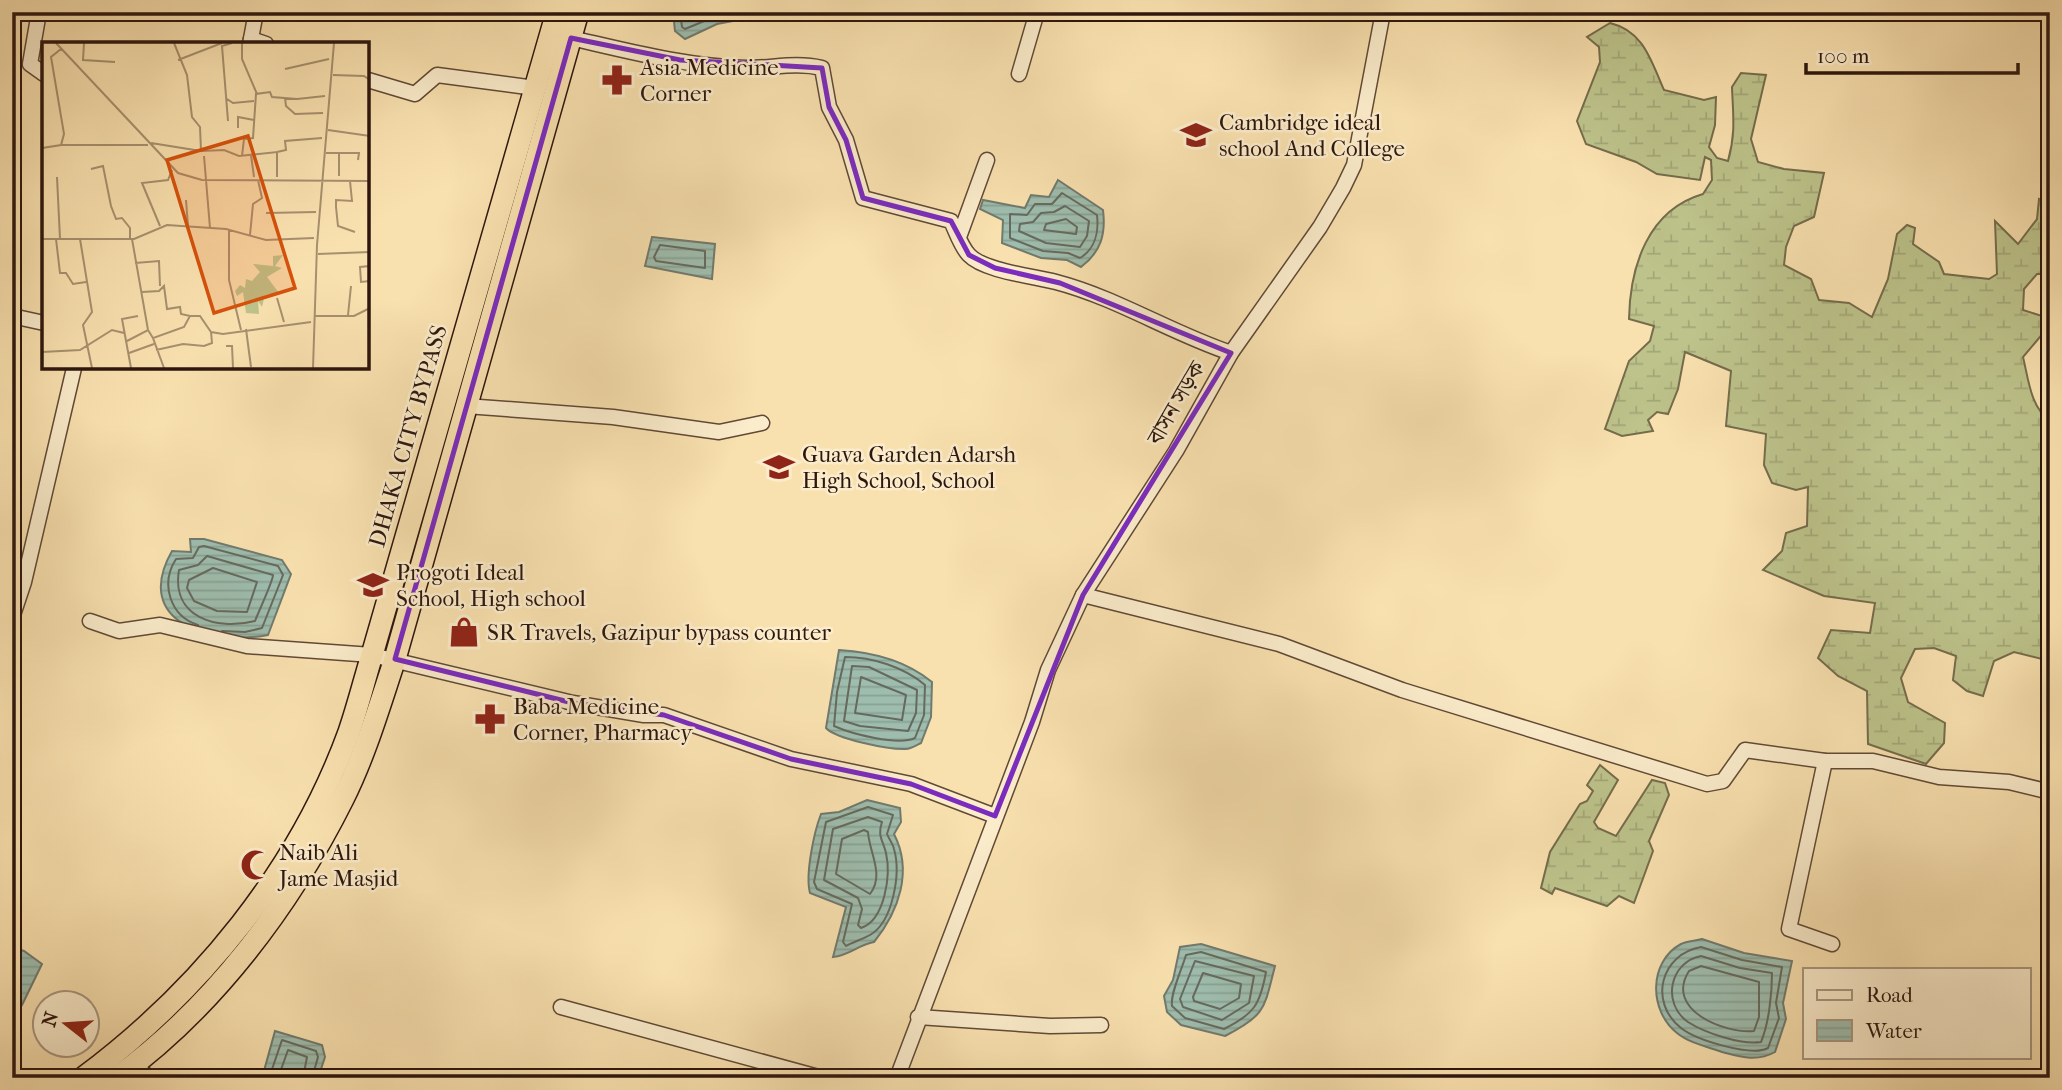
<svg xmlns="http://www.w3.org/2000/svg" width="2062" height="1090" font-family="'IM FELL French Canon','Noto Serif Bengali',serif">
<defs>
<pattern id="wetland-marsh" width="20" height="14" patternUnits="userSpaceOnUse" patternTransform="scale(1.75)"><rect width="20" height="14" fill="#bdc38b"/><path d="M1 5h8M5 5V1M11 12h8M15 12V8" fill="none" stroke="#a3a777"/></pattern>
<pattern id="water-rules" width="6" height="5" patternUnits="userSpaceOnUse" patternTransform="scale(1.75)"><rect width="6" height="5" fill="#9ebdae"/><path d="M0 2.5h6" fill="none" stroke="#88a294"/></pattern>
</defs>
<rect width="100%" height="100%" fill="#f9e1af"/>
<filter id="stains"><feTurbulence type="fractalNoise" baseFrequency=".00286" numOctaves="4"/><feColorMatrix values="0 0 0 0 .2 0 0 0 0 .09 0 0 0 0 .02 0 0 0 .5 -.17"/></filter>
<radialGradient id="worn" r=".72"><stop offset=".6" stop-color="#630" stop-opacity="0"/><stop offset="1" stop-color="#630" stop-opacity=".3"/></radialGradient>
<g fill="url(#wetland-marsh)" stroke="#756c4c" stroke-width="2">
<path d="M1610,23C1644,31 1651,61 1664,90L1704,100L1716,97L1715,125L1709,147L1717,158L1728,161C1736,133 1733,115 1732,87L1741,73L1766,75L1751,139L1758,162L1784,169L1824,173L1814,217L1794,226L1786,247L1784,265L1811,279L1819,300L1849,303L1872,317L1888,279L1897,234L1907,225L1915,228L1913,244L1939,262L1944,274L1989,279L1997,274L1995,221L2018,244L2037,219L2039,199L2050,203V274H2037L2024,289L2023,310L2042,316L2045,331L2023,357C2028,377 2031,410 2050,420V661L2014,652L1994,661L1983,696L1967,691L1953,680L1956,656L1934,648L1915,649L1901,678L1908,702L1945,723L1944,743L1926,764L1868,744L1867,691L1838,676L1818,658L1831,630L1870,633L1875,603L1824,596L1763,570L1782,551L1786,533L1807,526L1808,487L1796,490L1772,483L1764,465L1766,434L1726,426L1731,371L1685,352L1678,389L1668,414L1657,412L1648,420L1653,431L1622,436L1605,429L1629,361L1650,341L1654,326L1629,319C1630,266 1648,210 1703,194L1712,180L1711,160L1705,157L1700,180L1657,174L1636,162L1586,144L1577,121L1600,62L1599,47L1587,37Z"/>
<polygon points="1600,765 1618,780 1594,822 1598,828 1616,836 1652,780 1665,783 1669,795 1649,841 1653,851 1634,903 1619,896 1607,906 1555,888 1552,894 1541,888 1550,852 1580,804 1587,801 1593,791 1587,785"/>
</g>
<g fill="url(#water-rules)" stroke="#717a6e" stroke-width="2">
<polygon points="673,12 756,12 755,17 717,24 685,39 675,31"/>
<path d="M1058,180L1103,210C1106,234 1101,252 1081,267L1067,260L1041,258L1002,243L1003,220L980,209L983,200L1025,208L1031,195L1049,197Z"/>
<polygon points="652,237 715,244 712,279 645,266"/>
<path d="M190,539H204L282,560L291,574L268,635C212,646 131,623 172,551L191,552Z"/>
<path d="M839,650C873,652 905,660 932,682L931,717L921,743C917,745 911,749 906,749C890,750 836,739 826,728Z"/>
<path d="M867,800L900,808L901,822L894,834C913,871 899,911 874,942C858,945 850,955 833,957L846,907L810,893C805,875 814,832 821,814L839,812Z"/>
<path d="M1702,939L1744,953L1792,961L1783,1003L1786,1019L1775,1052C1757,1062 1741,1057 1722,1052C1708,1047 1689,1043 1677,1033C1649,1011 1648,962 1681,944C1687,941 1695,941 1702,939Z"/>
<path d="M1201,944L1275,966C1264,1009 1266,1015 1225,1036L1181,1025L1167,1012L1164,996L1173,980L1180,947Z"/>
<polygon points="12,947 24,951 42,964 22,1005 12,1013"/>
<polygon points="275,1031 322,1045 325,1057 318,1078 262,1078"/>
</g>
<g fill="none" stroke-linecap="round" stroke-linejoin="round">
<g stroke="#666a5e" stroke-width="2">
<polyline points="680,12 682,27 685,29 714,17 744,12"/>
<path d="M1062,193L1097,215C1099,232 1095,249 1080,258L1068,253L1043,251L1010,238V214L1027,215L1035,204H1052Z"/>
<polygon points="1065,206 1089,221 1087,236 1080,247 1046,243 1019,231 1020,224 1033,222 1041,213 1054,212"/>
<polygon points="1066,219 1077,227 1076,234 1044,230 1046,224"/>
<polygon points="660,245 705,251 705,268 656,261 654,257"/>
<path d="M207,556L273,575C273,581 258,613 255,621C216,631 171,617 179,570L198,565Z"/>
<polygon points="213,568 257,582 247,612 217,611 194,601 187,588 189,580"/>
<path d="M198,625C170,616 160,584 176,559L193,558L199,547L204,546L278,566L283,575L262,628L245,632L222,631"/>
<path d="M845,657C872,657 904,667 925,685L924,715L915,738C898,746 852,734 834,726L837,692Z"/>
<polygon points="852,666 869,667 917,690 916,713 908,731 860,726 844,721"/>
<polygon points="861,677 906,695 902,720 855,713"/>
<path d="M868,807L893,815L887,834C889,839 893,844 894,849C901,873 893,922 870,935C863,939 853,942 846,946L843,942L852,904L817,889L814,882L826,822Z"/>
<path d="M868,817L882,822C877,836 883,840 886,853C891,875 885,920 861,928L858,925L862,909L858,898L824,880L833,829Z"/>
<path d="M864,830L868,832C869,852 885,875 870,894L836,874L842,839Z"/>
<path d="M1701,947L1742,960L1782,967L1776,1003L1779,1018L1768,1048C1751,1057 1696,1040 1681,1028C1648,1002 1661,954 1701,947Z"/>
<path d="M1201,952L1266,972C1260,1005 1254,1014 1224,1029L1185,1018L1172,1006C1170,994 1182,969 1186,955Z"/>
<path d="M1701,956L1740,968L1772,973C1772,993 1769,1023 1761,1042C1741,1045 1705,1033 1688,1022C1661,1003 1670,962 1701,956Z"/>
<polygon points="1195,961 1254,976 1249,1003 1222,1020 1183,1007 1180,999"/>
<path d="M1701,966L1759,982V1017L1754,1031C1725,1034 1664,1010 1689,971Z"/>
<polygon points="1203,973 1241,984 1239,998 1220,1009 1194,1001 1193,997"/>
<polyline points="269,1078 282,1040 316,1051 318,1057 312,1078"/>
<polyline points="278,1078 288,1050 307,1057 303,1078"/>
</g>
<g stroke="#604936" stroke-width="17">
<g id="minor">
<polyline points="39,12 30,64 44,74"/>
<path d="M571,38C628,51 688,67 747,68C773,68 796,62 822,68L829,107L846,140L863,198L951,221C956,231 961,247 969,255C984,271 1033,276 1056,282C1117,298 1171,333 1231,353"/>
<polyline points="251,39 266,44"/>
<polyline points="250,44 256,12"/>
<polyline points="1019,74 1037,12"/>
<polyline points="368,80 415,94 437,75 535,88"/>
<polyline points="959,237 987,160"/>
<polyline points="12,316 44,323"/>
<polyline points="466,406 613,417 719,432 762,423"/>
<polyline points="1083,595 1279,644 1402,690 1707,784 1723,781 1745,750 1825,761 1873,761 1939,777 2009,782 2050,792"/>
<polyline points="12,618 24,582 74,368"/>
<polyline points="90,621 119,631 160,625 247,646 372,655 573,703 644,715 664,715 791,759 911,784 995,816"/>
<polyline points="1825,761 1789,929 1832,944"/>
<polyline points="561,1007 822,1078"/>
<polyline points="918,1017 1050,1026 1101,1025"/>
<polyline points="133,1066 151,1078"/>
<polyline points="897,1078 1032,722 1048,670 1083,595 1176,451 1231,353 1320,227 1343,188 1354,165 1383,12"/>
</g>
</g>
<g stroke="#2d160e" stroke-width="24">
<g id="highway">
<path d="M83,1078C200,991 299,870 349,732C358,706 364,681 372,655L557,12"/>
<path d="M116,1078C213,1008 290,905 343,799C365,755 379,707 395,659L578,12"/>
</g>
</g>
<use href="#minor" stroke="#fbeccb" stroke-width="14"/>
<use href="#highway" stroke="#f9e1af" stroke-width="21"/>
</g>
<path fill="none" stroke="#7b2cbf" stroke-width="5" stroke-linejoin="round" d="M571,38L680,60L822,68L829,107L846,140L863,198L951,221L969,255L995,268L1060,283L1231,353L1083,595L995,816L911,784L791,759L664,715L573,703L395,659Z"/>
<defs>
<g id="pharmacy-bare" transform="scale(2.415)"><path d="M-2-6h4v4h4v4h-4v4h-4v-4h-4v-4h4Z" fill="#8f2418" stroke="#fbeccb" stroke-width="2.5" paint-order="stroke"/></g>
<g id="university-bare" transform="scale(2.415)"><path d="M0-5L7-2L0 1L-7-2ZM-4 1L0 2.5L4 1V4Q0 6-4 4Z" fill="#8f2418" stroke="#fbeccb" stroke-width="2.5" paint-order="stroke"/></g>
<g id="school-bare" transform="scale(2.415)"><path d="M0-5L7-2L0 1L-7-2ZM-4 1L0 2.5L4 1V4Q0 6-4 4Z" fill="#8f2418" stroke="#fbeccb" stroke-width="2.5" paint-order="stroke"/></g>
<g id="shop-bare" transform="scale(2.415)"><path d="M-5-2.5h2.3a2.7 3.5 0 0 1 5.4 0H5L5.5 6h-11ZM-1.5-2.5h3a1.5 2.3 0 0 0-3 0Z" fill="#8f2418" stroke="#fbeccb" stroke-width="2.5" paint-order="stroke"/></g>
<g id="mosque-bare" transform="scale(2.415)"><path d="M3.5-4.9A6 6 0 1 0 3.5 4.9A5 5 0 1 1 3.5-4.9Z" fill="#8f2418" stroke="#fbeccb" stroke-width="2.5" paint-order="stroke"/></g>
</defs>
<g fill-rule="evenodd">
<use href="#pharmacy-bare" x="617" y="80"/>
<use href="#university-bare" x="1196" y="135"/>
<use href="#school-bare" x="779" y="467"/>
<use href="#school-bare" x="373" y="585"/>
<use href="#shop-bare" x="464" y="632"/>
<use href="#pharmacy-bare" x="490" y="719"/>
<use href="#mosque-bare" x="256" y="865"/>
</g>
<g text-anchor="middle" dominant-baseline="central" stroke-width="5" stroke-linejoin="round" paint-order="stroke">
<g font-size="23" fill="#2d160e" stroke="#fbeccb" text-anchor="start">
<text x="640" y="67">Asia Medicine<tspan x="640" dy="26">Corner</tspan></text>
<text x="1219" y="122">Cambridge ideal<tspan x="1219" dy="26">school And College</tspan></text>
<text x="802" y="454">Guava Garden Adarsh<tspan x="802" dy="26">High School, School</tspan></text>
<text x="396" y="572">Progoti Ideal<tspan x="396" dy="26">School, High school</tspan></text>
<text x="487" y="632">SR Travels, Gazipur bypass counter</text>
<text x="513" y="706">Baba Medicine<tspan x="513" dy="26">Corner, Pharmacy</tspan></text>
<text x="279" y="852">Naib Ali<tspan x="279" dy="26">Jame Masjid</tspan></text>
</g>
<g font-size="23" fill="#2d160e" stroke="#fbeccb">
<text transform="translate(1176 403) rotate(-60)">বাসন সড়ক</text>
<text transform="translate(408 436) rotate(-74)">DHAKA CITY BYPASS</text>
</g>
</g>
<g transform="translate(42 42)">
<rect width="327" height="327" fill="#f9e1af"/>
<path d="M241,213L233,224L240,226L225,235L237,251L223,253L220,265L216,259L217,272L204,271L201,250L195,254L193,249L198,243L203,246L204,237L210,239L218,230L211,222L231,224V214Z" fill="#bdc38b"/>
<path fill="none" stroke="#a7906f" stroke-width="2" d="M14,1L136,131L160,138L328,139M42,1L41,18L73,20M200,1V17L215,52M136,18L180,1M243,27L287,17M291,33L322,34L328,38M243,56L244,64L253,72L281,71M185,57L191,61L212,59M186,79L180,4L190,1M196,86V75L212,78M286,88L328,94M109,101L159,109L158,85L150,75L145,33L132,1M19,103H106M0,106L19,103L22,92L9,15L19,7M159,109L182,108L197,114L235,110V135M235,110L244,108L243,99L280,96M284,111H297V134M297,111H317L316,118M209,113L212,135M162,114L168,186M200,114L202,97L211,96L214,52L228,50L230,55L255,57L283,54M49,127L61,124L69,164L74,177L80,176L88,186V197M15,135L18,197M308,139L310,159L294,158V165L296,184L313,190M144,158L146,184M224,171L274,170M118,184L100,141L126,138L130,128M187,187V238L199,288M208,193L211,162L220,156L216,138M0,197H92L125,183L184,187L224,198L272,196M14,197L18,231H24L31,242L44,240M38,197L50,270L41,283L50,326M90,197L106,288M276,212L328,210M93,221L117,219L118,244M328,224L318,225L319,240L328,239M100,250L117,249L122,244L125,267L138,265L139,272L148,274L142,285L111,296L122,326M235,256L242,280M306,273L309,244M148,274H158L169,290L181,292L269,280M273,274H312L328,266M204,287L209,325M85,299L106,288L111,296M184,304H190L191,326M114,308L141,302L162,304L170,301L169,290M0,310L38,308L70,288L82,291M87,311L112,302M89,326L80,277L96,274M271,326L275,203L292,1"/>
<path fill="#d5520c" fill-opacity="0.15" stroke="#d5520c" stroke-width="3.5" d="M206,94L253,246L172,271L125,118Z"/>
<rect width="327" height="327" fill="none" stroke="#2d160e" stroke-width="3.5"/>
</g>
<rect width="2062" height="1090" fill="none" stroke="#f9e1af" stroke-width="42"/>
<rect x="14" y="14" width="2034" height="1062" fill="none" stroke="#2d160e" stroke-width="3.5"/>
<rect x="21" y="21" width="2020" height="1048" fill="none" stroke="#2d160e" stroke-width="2"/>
<rect x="1803" y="968" width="228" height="91" fill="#fbeccb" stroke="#a9967f" stroke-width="2"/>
<rect x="1817" y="990" width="35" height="10" fill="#fbeccb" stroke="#a9967f" stroke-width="2"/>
<text x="1866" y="1002" font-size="21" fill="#2d160e">Road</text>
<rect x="1817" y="1020" width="35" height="21" fill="url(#water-rules)" stroke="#a9967f" stroke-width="2"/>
<text x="1866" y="1038" font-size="21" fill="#2d160e">Water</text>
<g transform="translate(66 1024) rotate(287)"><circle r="33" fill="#fbeccb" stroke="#a9967f" stroke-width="2"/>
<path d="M0-5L12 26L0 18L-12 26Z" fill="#8f2418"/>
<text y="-10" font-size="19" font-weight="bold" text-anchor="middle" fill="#2d160e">N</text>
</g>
<path d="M1806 63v10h212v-10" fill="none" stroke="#2d160e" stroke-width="3.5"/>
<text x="1817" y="63" font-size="21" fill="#2d160e" stroke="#fbeccb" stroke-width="5" paint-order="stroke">100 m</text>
<rect width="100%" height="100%" filter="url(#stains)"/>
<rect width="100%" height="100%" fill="url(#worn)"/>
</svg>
